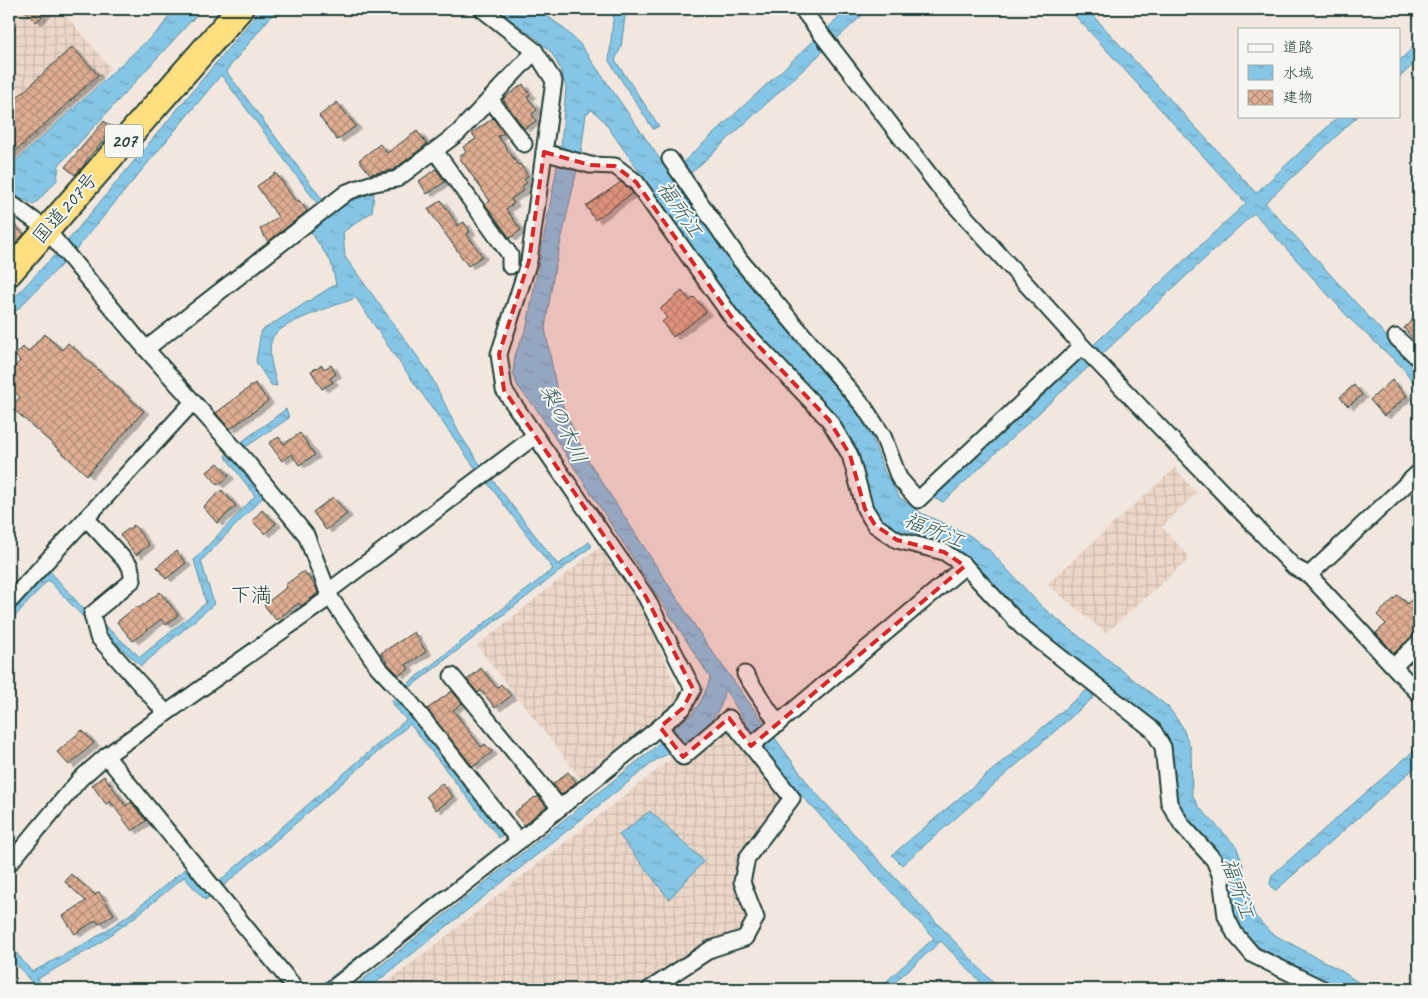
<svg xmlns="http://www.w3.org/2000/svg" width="1428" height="998" font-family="Caveat,'Klee One',sans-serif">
<defs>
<pattern id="industrial-grid" width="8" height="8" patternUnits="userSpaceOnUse" patternTransform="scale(1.25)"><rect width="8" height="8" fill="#ecd6c8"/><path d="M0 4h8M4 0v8" fill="none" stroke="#cab9ac"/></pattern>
<pattern id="water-ripples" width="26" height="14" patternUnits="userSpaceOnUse" patternTransform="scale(1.25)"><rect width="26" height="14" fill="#85c6e6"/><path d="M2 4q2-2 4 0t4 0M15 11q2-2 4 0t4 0" fill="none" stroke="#6ca2bb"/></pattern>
<pattern id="building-cross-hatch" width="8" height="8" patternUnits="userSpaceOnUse" patternTransform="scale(1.25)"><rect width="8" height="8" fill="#dfad92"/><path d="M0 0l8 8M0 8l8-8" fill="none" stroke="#b48e78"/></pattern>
<filter id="shadow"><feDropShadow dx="5.5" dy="3" stdDeviation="0" flood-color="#0004"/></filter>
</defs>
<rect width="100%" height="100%" fill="#f1e7df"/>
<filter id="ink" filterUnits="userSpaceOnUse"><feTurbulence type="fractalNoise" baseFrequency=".02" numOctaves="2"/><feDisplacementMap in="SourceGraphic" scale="10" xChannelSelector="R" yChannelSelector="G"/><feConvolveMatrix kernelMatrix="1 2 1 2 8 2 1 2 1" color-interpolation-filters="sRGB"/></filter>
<g filter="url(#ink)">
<g fill="url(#industrial-grid)">
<polygon points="9,9 61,9 111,69 9,163"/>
<polygon points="1175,468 1196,493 1162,527 1190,558 1106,633 1047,584"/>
<polygon points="602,545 646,615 682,701 583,781 477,646"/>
<polygon points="719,716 777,790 780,806 737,864 735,881 749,917 742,932 710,942 641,989 379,989 690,744"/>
</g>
<g fill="url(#water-ripples)" stroke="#5c8f9f">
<polygon points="174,9 202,9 59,165 57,180 34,205 23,199 9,211 9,199 13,194 9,187 9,167 160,29"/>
<path d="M261,9H277L226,71L331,211L339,205L374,193L372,212L343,232L345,257L430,374L459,433L483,469L478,472L395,356L356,298C340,304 279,323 273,337C266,351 274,372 277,386L271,385L256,362L261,331L336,284L331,262L311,232L326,215L221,75L73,253L9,318V303L65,244Z"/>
<path d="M496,9H537L561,26L580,44L737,270L856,405L871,435L884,471L899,497L921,513L969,535L989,550L1042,607L1168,707L1182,726L1191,749L1192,794L1199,807L1236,846L1242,862L1249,898L1255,916L1271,933L1340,970L1368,989H1336L1329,984L1259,947L1241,933L1231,912L1225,869L1214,848L1186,820L1175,804L1158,727L1028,622L974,563L946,543L892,528L874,513L855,448L837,417L733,305L603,120L592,110L586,114L581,152L554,272L545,328L557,392L584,454L706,643L812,789L999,989H987L941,941L887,989H878L934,938L801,795L754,736L726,691L723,693C726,710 697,736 684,745C675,751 665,755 656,760L368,989H351L653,749L672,729L692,714L701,701L708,685L710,677L535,407L518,387L513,373L515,355L527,326L561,146L566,88L560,68L551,52L536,38Z"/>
<polygon points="614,9 626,9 621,47 615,60 659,126 653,129 609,61"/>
<polygon points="848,9 869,9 690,174 681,164"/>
<polygon points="1069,9 1087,9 1256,193 1339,116 1358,116 1265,203 1419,372 1419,390 1402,367 1351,320 1254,213 943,502 930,497 1246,203"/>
<polygon points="1419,42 1419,59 1399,78 1399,61"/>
<polygon points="286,409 289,418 244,448 240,443"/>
<polygon points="228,452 264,496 201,561 214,604 141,666 106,634 104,625 140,657 206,603 194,560 255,496 225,456"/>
<polygon points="491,478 558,565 589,542 592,546 409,688 399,702 504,834 499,838 410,724 221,888 217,883 406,720 391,702 405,686 553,569 486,481"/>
<polygon points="49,570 87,613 89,623 48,580 9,623 9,614"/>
<polygon points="1088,689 1094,697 902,865 892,855"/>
<polygon points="1419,746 1419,764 1275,891 1270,884 1272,875"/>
<polygon points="650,811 704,861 669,899 619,835"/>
<polygon points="186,868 205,890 208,889 212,895 205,900 184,877 135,917 94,947 37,979 45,989 37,989 9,955 9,944 32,972 90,941 129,915"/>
</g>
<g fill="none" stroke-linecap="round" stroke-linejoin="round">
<polyline stroke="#5c8f9f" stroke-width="4.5" points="319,989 506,842"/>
</g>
<g fill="url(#building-cross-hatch)" stroke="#1f3d34" filter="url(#shadow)">
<polygon points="24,9 50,9 36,22"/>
<polygon points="72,47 98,75 9,157 9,105"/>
<polygon points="523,84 530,95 527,97 537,110 532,114 536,121 524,129 503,99"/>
<polygon points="337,102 356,126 337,140 319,116"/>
<polygon points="493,118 504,133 498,136 518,165 520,164 528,176 524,179 527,183 522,186 524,190 511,199 514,203 506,209 521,230 510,238 485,204 490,201 459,157 466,152 463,147 476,139 472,133"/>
<polygon points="104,121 113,129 85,162 86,163 75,175 65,167"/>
<polygon points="417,131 427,144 393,170 370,174 359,160 380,144 387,153"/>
<polygon points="436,169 445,182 427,194 419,181"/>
<polygon points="276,173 296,202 299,200 307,211 268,242 260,229 278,217 257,186"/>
<polygon points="621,182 633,193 595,220 586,206"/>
<polygon points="441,200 458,226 464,222 470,232 467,234 482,256 468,266 428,209"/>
<polygon points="9,220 24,234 9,251"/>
<polygon points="682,291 690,301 694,297 706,312 673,337 662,322 667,318 660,309"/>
<polygon points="1419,314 1419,346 1404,328"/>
<polygon points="44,334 62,350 68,343 144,411 87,475 11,407 20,397 9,387 9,373 20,361 15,356 23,347 28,352"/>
<polygon points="322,365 324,369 331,365 336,374 330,378 333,382 322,389 311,371"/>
<polygon points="1392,380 1407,396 1384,416 1370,400"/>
<polygon points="255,383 268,401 230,429 216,413"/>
<polygon points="1354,385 1362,395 1348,406 1340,397"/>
<polygon points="300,433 315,455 299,465 292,454 282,461 269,443 279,437 284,444"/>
<polygon points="218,463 229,476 218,485 207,472"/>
<polygon points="222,490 236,506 217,523 203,507"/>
<polygon points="333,497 347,514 326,530 313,512"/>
<polygon points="262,510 276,523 265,534 252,521"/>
<polygon points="134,525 149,545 136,555 120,535"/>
<polygon points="176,551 186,563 166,579 157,567"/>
<polygon points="304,571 316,587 318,593 301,606 299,603 276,620 264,605 287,587 285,585"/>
<polygon points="160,592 178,615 166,625 161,619 133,641 117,622 137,606 139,608"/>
<polygon points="1398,595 1407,604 1413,598 1419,604 1419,633 1413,635 1394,653 1376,633 1386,624 1377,615"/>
<polygon points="414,632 426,652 406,665 409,669 399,675 389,665 381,653"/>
<polygon points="481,668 497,688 501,684 511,696 495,708 481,690 478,693 467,680"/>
<polygon points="452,691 462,703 453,710 481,747 485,744 492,752 473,767 427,709"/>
<polygon points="82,730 94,743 69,765 57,752"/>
<polygon points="568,772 576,782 561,795 553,784"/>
<polygon points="104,776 126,806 131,802 146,821 132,831 110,801 106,804 92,785"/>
<polygon points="442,783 453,797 436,810 426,796"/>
<polygon points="538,796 547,806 524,825 514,813 535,797 536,798"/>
<polygon points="71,874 95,895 99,892 114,914 99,924 96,920 75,934 63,916 86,901 65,882"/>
</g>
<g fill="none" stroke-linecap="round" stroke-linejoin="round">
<g stroke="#1f3d34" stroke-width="19">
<g id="minor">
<polyline points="802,9 942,191 1082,346 1294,567 1309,575 1419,694"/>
<polyline points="490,99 524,144"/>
<polyline points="435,151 510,255 510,266"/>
<polyline points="544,152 590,165 615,166 636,182 733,319 829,420 850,455 865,509 875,525 897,540 944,552 965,566 1022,627 1153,730 1163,747 1169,803 1182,825 1214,860 1221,877 1226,916 1235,934 1253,955 1323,989"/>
<polyline points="670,159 740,260 864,407 883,436 899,478 918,500 1082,346"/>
<polyline points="9,202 46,229 146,349 246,461 306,535 330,597 378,667 407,698 519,841"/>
<polyline points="1396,337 1419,359"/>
<polyline points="146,349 347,192 370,184 397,179 458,133 535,51"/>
<polyline points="86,518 130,566 133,580 92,614 98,637 166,713"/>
<polyline points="1309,575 1419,472"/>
<polyline points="326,588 333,588 535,436"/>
<polyline points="9,602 193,402"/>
<polyline points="1394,666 1419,642"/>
<polyline points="745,674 778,724"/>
<polyline points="452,676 560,808"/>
<polyline points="751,746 965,566"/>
<polyline points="106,756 296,989"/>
<polyline points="9,864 80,779 106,756 330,597"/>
<polyline points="332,989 519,841 683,708 693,689 646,597 504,390 499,354 529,261 554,81 535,51 482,9"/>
<polyline points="650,989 711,949 745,938 756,918 742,882 747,858 792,798 729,718 683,757 660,727"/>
</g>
</g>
<g stroke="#1f3d34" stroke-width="29">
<polyline id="trunk" points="9,273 240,9"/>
</g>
<use href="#minor" stroke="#f6f6f2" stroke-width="15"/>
<use href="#trunk" stroke="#fddf80" stroke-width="25"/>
<g stroke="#1f3d34" stroke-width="5.5">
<polyline id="rail" points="1416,989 1419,986"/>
</g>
<use href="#rail" stroke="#f6f6f2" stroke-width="4" stroke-dasharray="11" stroke-linecap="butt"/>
</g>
</g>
<path fill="#d62828" fill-opacity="0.2" stroke="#d62828" stroke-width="4" stroke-dasharray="10 6" stroke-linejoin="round" d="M544,152L590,165L615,166L636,182L733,319L829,420L850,455L865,509L875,525L897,540L944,552L965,566L751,746L729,718L683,757L660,727L683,708L693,689L646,597L504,390L499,354L529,261Z"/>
<g text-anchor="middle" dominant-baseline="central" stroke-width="4" stroke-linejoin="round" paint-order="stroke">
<rect fill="#f6f6f2" stroke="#60746d" stroke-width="1" x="105" y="124.5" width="38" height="33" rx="4"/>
<g font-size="19" font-weight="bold" fill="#1f3d34">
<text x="124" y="141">207</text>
</g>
<g font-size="20" fill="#1f3d34" stroke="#f6f6f2">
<text transform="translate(65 208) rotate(-49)">国道207号</text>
</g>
<g font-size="21" font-style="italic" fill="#385f60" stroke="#f6f6f2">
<text transform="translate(680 209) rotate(56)">福所江</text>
<text transform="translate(564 424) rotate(66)">梨の木川</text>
<text transform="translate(934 530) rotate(22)">福所江</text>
<text transform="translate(1238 888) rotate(71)">福所江</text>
</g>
<g font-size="21" fill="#1f3d34" stroke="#f6f6f2">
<text x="251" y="595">下満</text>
</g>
</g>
<rect width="1428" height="998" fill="none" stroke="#f6f6f2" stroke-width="30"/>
<rect x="15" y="15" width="1398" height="968" fill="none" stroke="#1f3d34" stroke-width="2" filter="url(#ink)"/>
<rect x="1238" y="28" width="162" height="90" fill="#f6f6f2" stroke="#a0aca6"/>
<rect x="1248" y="44" width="25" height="8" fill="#f6f6f2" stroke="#a0aca6"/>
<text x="1283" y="52" font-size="15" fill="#1f3d34">道路</text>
<rect x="1248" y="65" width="25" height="15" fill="url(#water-ripples)" stroke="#a0aca6"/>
<text x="1283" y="78" font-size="15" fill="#1f3d34">水域</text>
<rect x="1248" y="90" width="25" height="15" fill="url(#building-cross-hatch)" stroke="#a0aca6"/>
<text x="1283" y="102" font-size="15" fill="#1f3d34">建物</text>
</svg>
